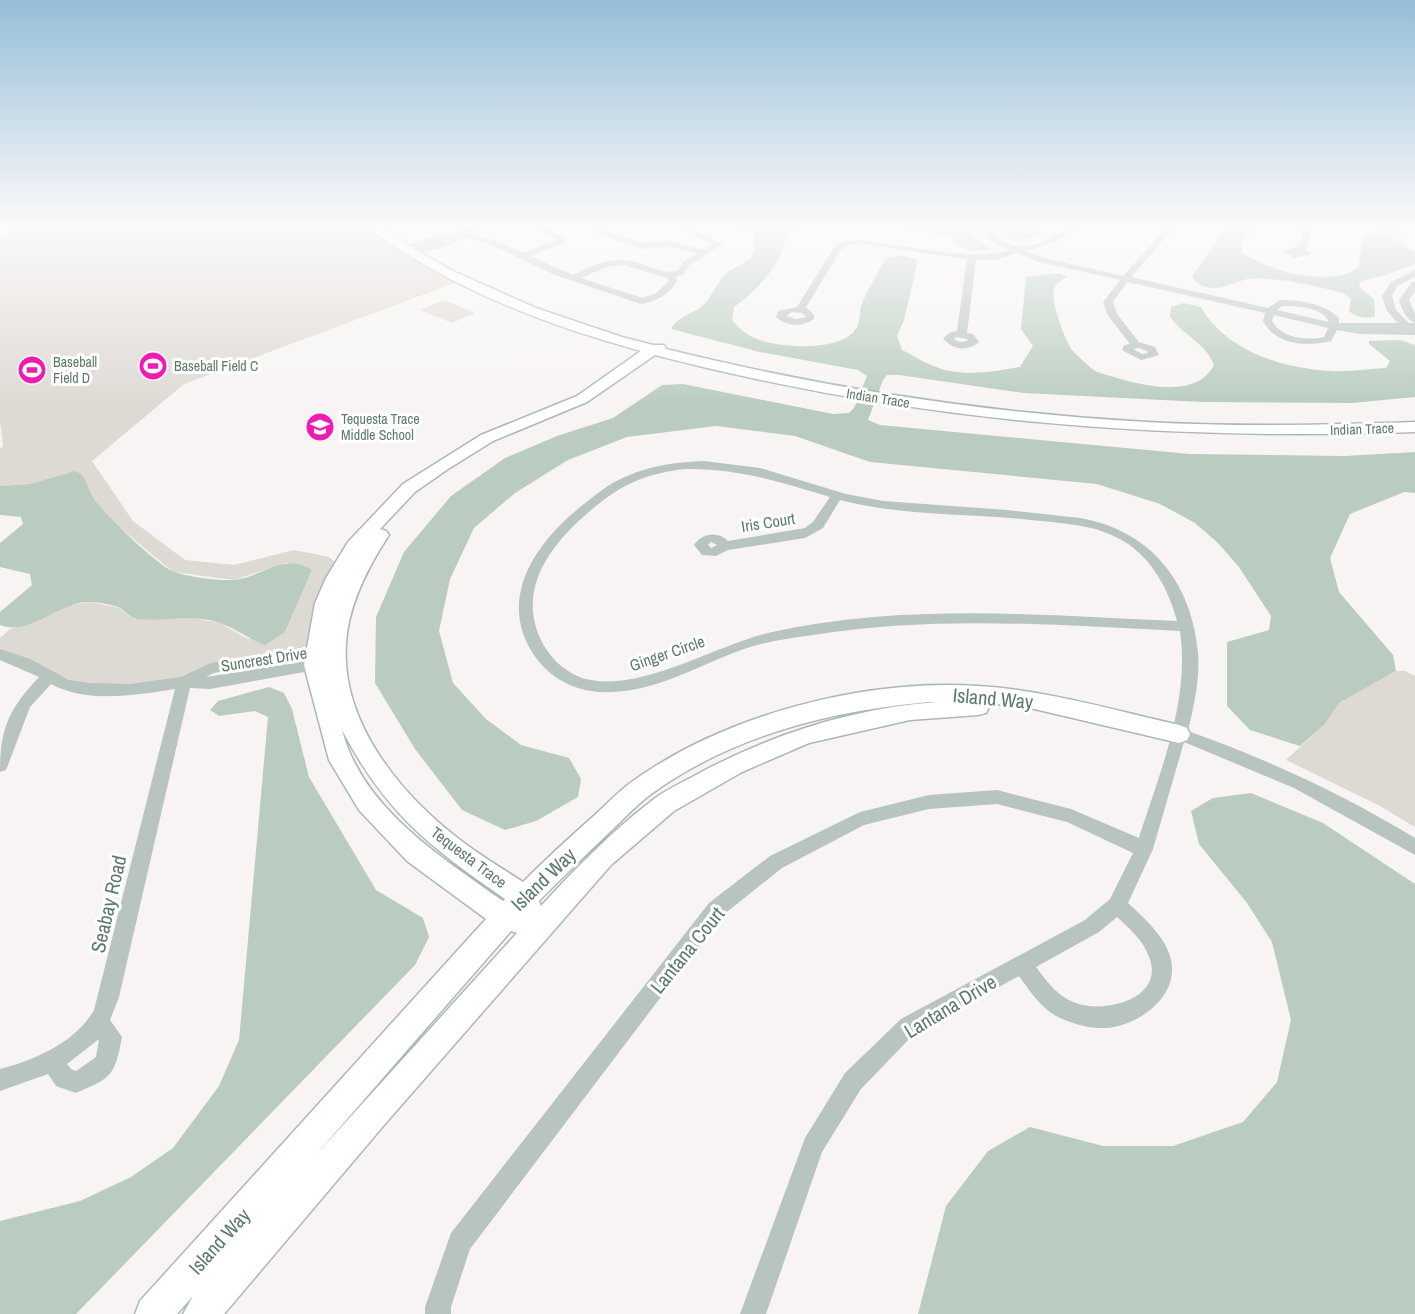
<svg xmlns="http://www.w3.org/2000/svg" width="1415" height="1314" font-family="'Archivo Narrow',sans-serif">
<rect width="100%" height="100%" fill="#f8f4f4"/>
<g fill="#ddd9d3">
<polygon points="18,225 365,225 402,250 457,282 184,384 92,461 133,521 185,560 234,565 294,550 329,557 342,568 317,651 211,668 184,682 90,689 0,654 0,638 10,629 22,626 69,605 91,602 119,608 134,619 193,618 220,623 248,639 285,632 312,570 286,563 234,580 173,572 106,516 89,493 84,478 74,471 30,484 0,486 0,449 3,446 0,421 0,237"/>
<polygon points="444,300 475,313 452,323 420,310"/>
<polygon points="1396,671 1405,671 1415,676 1415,827 1380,806 1286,760 1325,724 1339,703"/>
</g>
<g fill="#b9ccbf">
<path d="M726,225H803L786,234C783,264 757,290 734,307L732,320C740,329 746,335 757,339C780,348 839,352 855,330C862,322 858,313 862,304C868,288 878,273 886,258L901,255L916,259L917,264L904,320L897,336L902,350C913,355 924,363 936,367C962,377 993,372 1020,367L1033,346L1021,329L1026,277L1060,273L1067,277C1061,280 1057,282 1054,289C1050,300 1065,341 1072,350C1078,356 1085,363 1092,369C1098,373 1107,375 1114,377C1143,386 1197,399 1214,365C1207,344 1183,335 1170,317L1171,307L1184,303L1201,307C1226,351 1282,368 1330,371C1348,372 1367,369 1386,368L1390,361L1369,344V341L1400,340L1415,345V397L1352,403L1202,402L1024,393L899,375H887L883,380L868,420L880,425L1190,454L1344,456L1415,452V493L1404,492L1350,514L1330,558L1339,592L1393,655L1396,671L1339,703L1325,724L1300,746L1250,730L1227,706V642L1269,630L1271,616L1239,567L1218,543L1195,523L1160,504L1097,484L870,462L795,436L716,426L627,437L568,460L515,493L474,528L450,579L439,631L453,683L486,719L521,745L569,758L581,779L578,797L536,821L505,830L462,810L415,749L375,683L376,617L404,552L451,496L505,458L557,436L613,418L662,385L683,384L833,414L849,413L854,408L867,376L858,370L760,352L671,329C677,317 689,315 700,308C711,299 714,288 722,278C736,260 759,269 754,233Z"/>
<polygon points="882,225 966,225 980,242 991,249 970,251 956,245 954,237"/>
<polygon points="993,225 1021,225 1044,233 1016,242 1003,235"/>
<path d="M1227,225H1258L1254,232L1241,239V252C1268,270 1328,289 1358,268L1364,234C1385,228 1398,243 1415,252V264L1386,275L1361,281L1359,287L1374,299L1375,317C1365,318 1357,318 1349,311L1351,299L1345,294C1322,286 1272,276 1248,279C1237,281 1227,287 1216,288C1206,289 1197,284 1192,277Z"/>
<path d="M74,471C87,473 87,490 94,499C104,514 160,568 175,572C188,577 220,581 234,580C263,577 283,552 312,570L285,632L265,645C249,639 236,629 220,623C193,613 165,622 137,619C130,618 125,610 118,607C111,605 99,602 91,602C59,600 31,637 0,625V612L32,585L30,574L0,567V543L23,524L21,517L0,515V486L30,484Z"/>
<polygon points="269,687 284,693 292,709 309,777 376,890 423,918 429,937 415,965 76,1314 0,1314 0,1221 80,1201 131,1177 173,1148 219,1086 239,1040 268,717 255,711 219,716 210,710 218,701"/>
<polygon points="1251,793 1323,823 1415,884 1415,1314 918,1314 946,1206 988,1151 1030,1127 1103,1146 1173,1146 1243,1122 1277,1082 1291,1020 1272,942 1247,903 1199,844 1191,811 1213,798"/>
</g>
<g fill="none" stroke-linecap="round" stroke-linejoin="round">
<g stroke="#abb9b2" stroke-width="3">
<path id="secondary" d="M367,225H380L414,249L453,271L536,308L622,337L653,345H664L666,349C824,388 984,413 1147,422C1236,427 1326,425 1415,422V432C1154,441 908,421 655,355L587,402L493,441L448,469L415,492L380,529L386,531L389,535C368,567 348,605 346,644C341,721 398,791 455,836C476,853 500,867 523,882C546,859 571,836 596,814C608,803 620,790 633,781C727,714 864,679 978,686C1046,690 1113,710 1179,725L1187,728L1190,734L1187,740L1179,743L1026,707L987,703L989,707L986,713L978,715L910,720L809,743L742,772L674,811L611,865L384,1125L224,1314H183L193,1296L177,1314H135L140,1301L486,919L407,861L359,810L329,760L304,665L315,603L326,578L348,542L403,484L481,435L577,396L641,351C564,330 489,303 420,262C403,252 381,240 367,225ZM928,702H938C852,708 769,735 694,776C681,783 666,790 654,799C611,832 578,866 541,906L539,901C563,876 589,852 614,828C626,816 638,804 651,794C733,735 830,711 928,702ZM342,730C387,815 429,846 505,899L503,901C441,857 362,808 342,730ZM511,931L517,933L314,1157Z"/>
</g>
<g fill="#b8c4be" fill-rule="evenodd">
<path d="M478,225H488L472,234L495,240L523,253L556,240L530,225H540L566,238V242L530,256L573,275C594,265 613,255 636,262C651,266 661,274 677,271L684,261L697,254L669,246L641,249L595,233V228L600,225H610L602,230L642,243L669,241L703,250L713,244L673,225H683L723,244L690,265L683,275L676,277L677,281C668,295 658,301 641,304L555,275L489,244L465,237C449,249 427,251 407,253L403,250C420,236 456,234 478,225ZM624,265L667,278L669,281L656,293L642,298L581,278L609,266Z"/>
<path d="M976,225H984C1010,249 1024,254 1057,234C1065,230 1069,225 1078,225C1066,241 1045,245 1026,251L1045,258L1123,276L1169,225H1177L1131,277L1268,308L1280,300C1300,300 1324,303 1339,318V323H1398L1387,311L1382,296L1391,282L1415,270V277L1397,286L1392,296L1396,310L1409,323H1415V329H1412H1415V335L1360,334L1337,330L1331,341C1307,347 1275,345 1263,321L1265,313L1127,282L1113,302L1117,314L1139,342L1155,347L1159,355L1141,360L1122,350L1124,345L1130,344L1107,314L1103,302L1120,280L1039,262L1017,253L996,260H976L967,333L973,334L979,342C968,352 952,350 943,338L951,332L957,331L967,259L861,244L849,245L841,250L806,307L814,315V319C803,327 787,327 776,317L778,311L797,307L835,246L844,241L861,240C903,245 970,262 1010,250L996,245ZM1282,306C1297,306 1323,307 1329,322L1277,310ZM792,312L802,313L806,317L796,319L786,316ZM1274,315L1328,328L1324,337C1307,341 1281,338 1272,321ZM956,337L967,339L968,341L960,342L954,339ZM1139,348L1147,351L1148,353L1142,354L1133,349Z"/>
<polygon points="1304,225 1312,225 1308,246 1305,250 1311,254 1294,258 1283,251 1300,245"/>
<polygon points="1365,225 1378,225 1408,233 1404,235"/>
<path d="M1415,281V291L1409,300L1415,314V323C1406,320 1401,308 1399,300L1412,282Z"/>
<path d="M704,461L760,468L846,494L883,501L1007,510L1080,518C1150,530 1192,582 1198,653C1200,679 1194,705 1188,731C1267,759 1343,794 1415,838V855L1294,788L1184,742L1153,849L1128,903C1146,920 1173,943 1172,970C1172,1002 1134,1027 1105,1028C1088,1029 1071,1023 1056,1016C1040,1007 1030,991 1019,976L915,1033L861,1089L822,1152L766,1314H740L805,1138L845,1073L901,1019L1085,920L1110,899L1133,853L1067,822L997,804L929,809L864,825L782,868L723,915L470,1249L451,1307V1314H425V1307L451,1233L709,903L770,856L860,812L929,795L997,790L1071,809L1139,838L1140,834C1161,770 1190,699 1180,631C1056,625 936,615 813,635C792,638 770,641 750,647C698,664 648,699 591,691C566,687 545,673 532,652C498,597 536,543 579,508C594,496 609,483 627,476C652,465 678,462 704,461ZM685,469C737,468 781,482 830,497L813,522L805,528L728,541C718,531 702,533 694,545L702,555L716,556L728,550L805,538L823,528L840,500C906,517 975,513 1041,521C1070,524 1100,526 1125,542C1152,559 1169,590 1177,621C1042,615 906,603 772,632C716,644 638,695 582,678C563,671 548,656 540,638C517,587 553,542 590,511C604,499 619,488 636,481C652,474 668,471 685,469ZM711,542L717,545L711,548L708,545ZM1117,917C1129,928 1144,941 1149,957C1166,999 1103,1015 1073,1002C1056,995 1046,980 1036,967L1099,932Z"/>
<path d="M304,647H327L334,652L327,657L330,661L327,665L315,670L210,689L190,688L119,997L110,1020L122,1037C115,1075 112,1078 76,1093L56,1086L48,1074L0,1091V1069C35,1060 76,1042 94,1010L175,689C136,695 88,704 51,684L30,707L8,765L6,770L0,772C0,728 9,709 39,677L0,660V649L30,659L69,680L90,683L130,684L181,677L211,663ZM304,657H317L311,660L206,677L214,673ZM99,1039L96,1057L76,1071L71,1069L67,1064Z"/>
</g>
<use href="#secondary" fill="#fff" fill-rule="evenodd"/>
</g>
<linearGradient id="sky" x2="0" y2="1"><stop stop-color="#95bed8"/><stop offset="0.55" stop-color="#fcfafa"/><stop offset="1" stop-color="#fcfafa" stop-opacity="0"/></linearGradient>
<rect width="1415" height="409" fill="url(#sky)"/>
<defs>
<g id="stadium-disc" transform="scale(1.5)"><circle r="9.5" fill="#ef1cb3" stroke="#fff"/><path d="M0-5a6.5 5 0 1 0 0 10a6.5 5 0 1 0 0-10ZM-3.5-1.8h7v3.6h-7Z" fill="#fff"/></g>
<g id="school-disc" transform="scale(1.5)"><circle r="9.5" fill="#ef1cb3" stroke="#fff"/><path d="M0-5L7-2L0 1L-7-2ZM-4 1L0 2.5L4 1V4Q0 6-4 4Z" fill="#fff"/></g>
</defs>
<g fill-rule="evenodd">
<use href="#stadium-disc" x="153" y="366"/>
<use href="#stadium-disc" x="32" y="370"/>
<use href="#school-disc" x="320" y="427"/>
</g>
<g text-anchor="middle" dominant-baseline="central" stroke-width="6" stroke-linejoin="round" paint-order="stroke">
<g font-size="14" fill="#5c7b6c" stroke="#fff" text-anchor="start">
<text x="53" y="362">Baseball<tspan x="53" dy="16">Field D</tspan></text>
<text x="174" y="366">Baseball Field C</text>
<text x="341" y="419">Tequesta Trace<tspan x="341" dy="16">Middle School</tspan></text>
</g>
<g font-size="14" fill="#5c7b6c" stroke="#fff">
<text transform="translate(878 398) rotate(9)">Indian Trace</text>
<text transform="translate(1362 429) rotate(-2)">Indian Trace</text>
</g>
<g font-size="16" fill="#5c7b6c" stroke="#fff">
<text transform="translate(768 522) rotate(-9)">Iris Court</text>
<text transform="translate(667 653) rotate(-19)">Ginger Circle</text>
<text transform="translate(264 659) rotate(-9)">Suncrest Drive</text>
<text transform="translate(469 857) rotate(37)">Tequesta Trace</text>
</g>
<g font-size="20" fill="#5c7b6c" stroke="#fff">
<text transform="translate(993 698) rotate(5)">Island Way</text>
<text transform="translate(543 879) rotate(-44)">Island Way</text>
<text transform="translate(108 904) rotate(-77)">Seabay Road</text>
<text transform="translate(687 950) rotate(-51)">Lantana Court</text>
<text transform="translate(950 1006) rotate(-31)">Lantana Drive</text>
<text transform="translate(219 1241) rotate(-48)">Island Way</text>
</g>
</g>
</svg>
